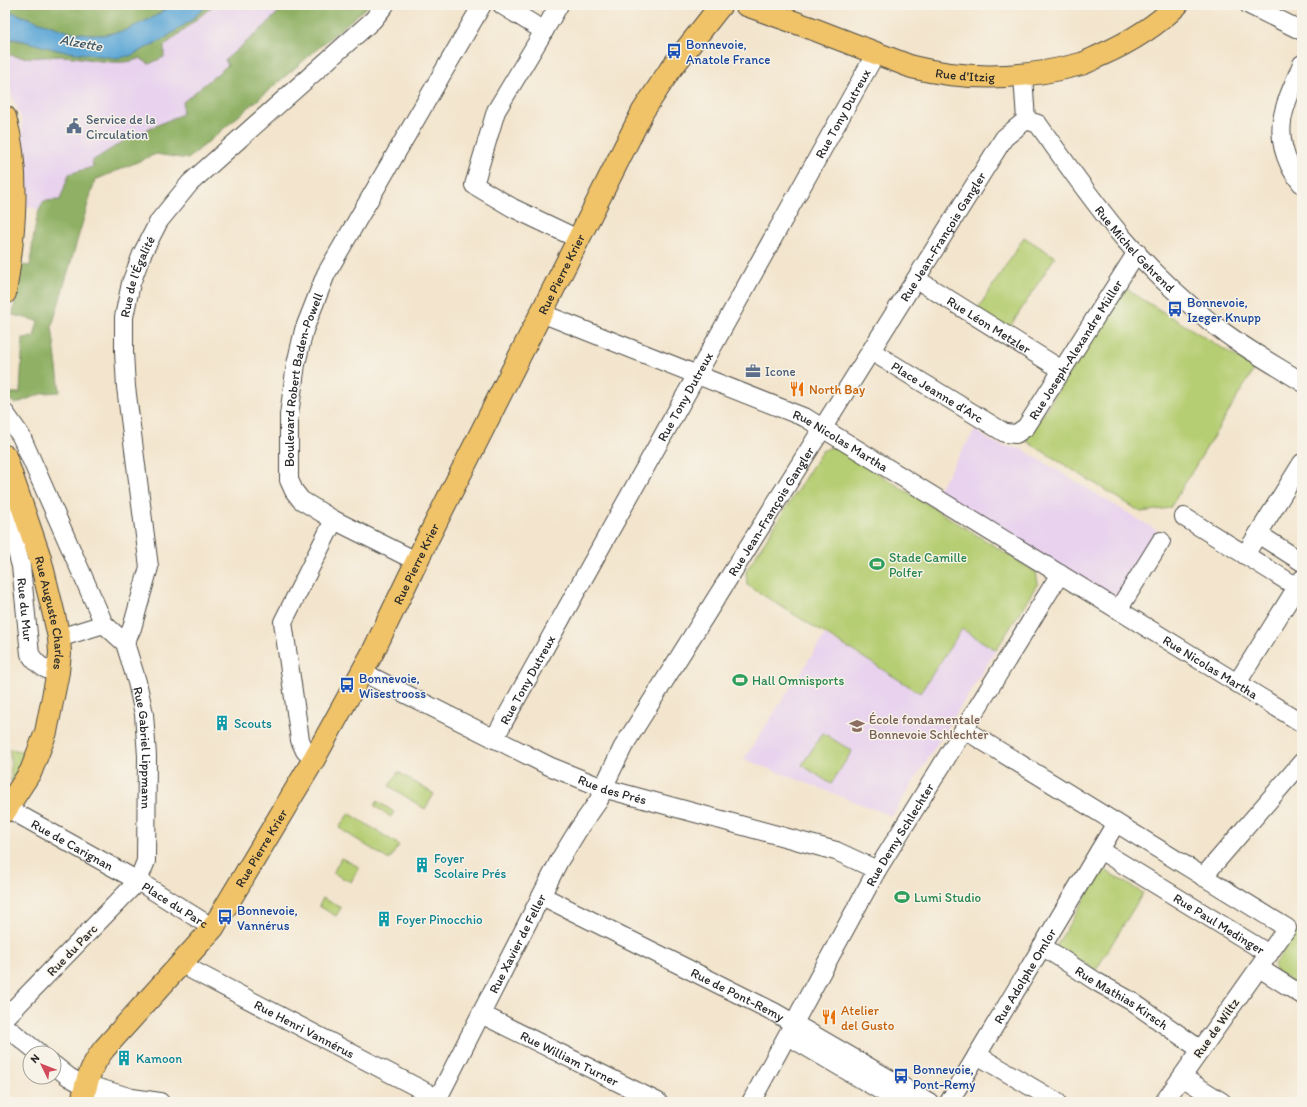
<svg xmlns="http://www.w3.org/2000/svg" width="1307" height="1107" font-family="Itim,sans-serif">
<rect width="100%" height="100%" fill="#f7f3e8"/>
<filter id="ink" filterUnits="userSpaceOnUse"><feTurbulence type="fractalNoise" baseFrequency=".025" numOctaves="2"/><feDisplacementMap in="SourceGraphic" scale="8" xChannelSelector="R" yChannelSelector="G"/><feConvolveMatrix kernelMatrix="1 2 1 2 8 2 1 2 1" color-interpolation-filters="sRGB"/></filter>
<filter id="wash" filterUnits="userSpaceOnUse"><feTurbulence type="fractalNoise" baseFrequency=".012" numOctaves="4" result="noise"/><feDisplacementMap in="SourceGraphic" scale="16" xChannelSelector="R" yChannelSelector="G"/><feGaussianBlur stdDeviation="0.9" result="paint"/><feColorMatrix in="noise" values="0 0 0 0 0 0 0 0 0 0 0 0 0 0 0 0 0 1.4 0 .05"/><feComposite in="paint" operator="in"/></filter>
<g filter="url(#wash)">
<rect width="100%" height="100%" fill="#f3e5cd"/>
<g fill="#e8d2ee">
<polygon points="214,5 285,5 264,27 225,60 228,64 184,102 182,114 127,139 94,167 69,174 60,200 44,201 41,205 39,210 25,205 22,120 5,79 5,53 15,57 64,56 115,62 134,61 164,46"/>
<polygon points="975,430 991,441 1004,446 1022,449 1161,533 1119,600 936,493"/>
<polygon points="962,629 996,650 892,816 744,759 825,635 920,693"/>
</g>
<g fill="#b6ce73" stroke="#707c4f">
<polygon points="1024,237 1055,257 1008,330 977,310"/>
<polygon points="1124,286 1137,296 1255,368 1170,508 1141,512 1026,441"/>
<polygon points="834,446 1036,572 1038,583 996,650 962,629 920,693 747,585 746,571 822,451"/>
<polygon points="823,733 852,751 831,784 802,765"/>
<polygon points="10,749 27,752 12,782 11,781"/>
<polygon points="398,772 434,794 425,809 389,786"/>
<polygon points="377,801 394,812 391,817 375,806"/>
<polygon points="349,813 399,845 389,860 339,828"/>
<polygon points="341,858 359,867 351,882 333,873"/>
<polygon points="1103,869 1143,893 1096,970 1056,946"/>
<polygon points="323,898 341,908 336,916 319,906"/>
<polygon points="1302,923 1302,988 1275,971 1274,965"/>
</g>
<g fill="#90b165" stroke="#5e6e48">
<polygon points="5,5 170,5 156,16 124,31 102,35 69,32 5,10"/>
<path d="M208,5H214L164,46V57L149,64L140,58C120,68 85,57 63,56C44,56 23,61 5,53V39L129,56L162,40L190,21Z"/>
<path d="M285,5H369L188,159L156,154L95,180L52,326L60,392L43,393L15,404L8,398L7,393H20L23,338L34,337L38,321L13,315L20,265L30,266C32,251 35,211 44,201L60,200L69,174L93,167L92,161L127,139L182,114L183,102L228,65L225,60L264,27Z"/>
</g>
<polygon fill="#60a9d7" stroke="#466a81" points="170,5 208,5 190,21 162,40 130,56 117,58 61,51 16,39 5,39 5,10 69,32 102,35 124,31 156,16"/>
</g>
<g filter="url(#ink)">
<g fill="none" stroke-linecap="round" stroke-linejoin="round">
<g stroke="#494743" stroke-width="20">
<g id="minor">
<polyline points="502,5 544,31 496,111 474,185 513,208 578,239"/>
<polyline points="1249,5 1302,31"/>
<polyline points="544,31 559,5"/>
<path d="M1302,64C1287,101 1271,127 1290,166C1293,173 1298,179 1302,184"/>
<path id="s1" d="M1023,76L1026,120L1038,124C1066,163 1094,204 1125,240C1149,268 1180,297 1208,320C1237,344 1270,362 1302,382"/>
<path id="s2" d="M916,279L1062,370"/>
<path id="s3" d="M541,313L806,418L1302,723"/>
<path id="s4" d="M871,351L1005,433L1016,434L1026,427L1137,252"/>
<path id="s5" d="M5,413L21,436L104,624L125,643L137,682L144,714L147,756L146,861L138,881L5,1018"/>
<path id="s6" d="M5,509L21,566L30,654C37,665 45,671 58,672"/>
<polyline points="1184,517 1297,587"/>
<polyline points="1258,534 1302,562"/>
<polyline points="1245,555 1302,463"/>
<path id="s7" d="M418,562L334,520L301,500L294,491L289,480V415L296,364L304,330L326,274L482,5"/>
<polyline points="1118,610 1161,541"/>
<polyline points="59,638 104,624"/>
<path id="s8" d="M125,643L132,628L149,567L126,387L124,352V317L131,283L142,254L159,221L190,183L373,20L385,5"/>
<path id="s9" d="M362,672L549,766L603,788L836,851L877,870"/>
<polyline points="1237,683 1302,579"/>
<polyline points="965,730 1287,928 1164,1102"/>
<path id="s10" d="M494,739L876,53"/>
<polyline points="314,759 305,751 300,740 283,622 334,520"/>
<path id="s11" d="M7,808L138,881L213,928"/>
<path id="s12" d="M1100,850L1269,954"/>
<polyline points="1203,877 1302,762"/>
<path id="s13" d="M542,896L774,1012L929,1102"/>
<path id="s14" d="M1042,946L1097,982L1131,1001L1201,1050"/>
<path id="s15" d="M183,962L192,970L428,1093"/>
<polyline points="1259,968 1302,995"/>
<path id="s16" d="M481,1014L658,1102"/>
<polyline points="5,1026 39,1053"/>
<polyline points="788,1036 900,1102"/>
<polyline points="977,1055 1057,1102"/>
<polyline points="54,1065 69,1077 78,1082 132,1098 160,1102"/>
<polyline points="1182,1077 1222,1102"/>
<path id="s17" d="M436,1102L559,861L578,830L599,800L603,788L623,747L1004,138L1026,120"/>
<path id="s18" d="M751,1102L877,870L1060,574"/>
<path id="s19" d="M949,1102L1116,823"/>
</g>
</g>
<g stroke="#494743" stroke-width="24">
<g id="major">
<path id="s20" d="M746,5L808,27L912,67C968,81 1025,79 1081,64C1088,62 1094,58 1101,55C1128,43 1155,27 1177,5"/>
<path d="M5,117C21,173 14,236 5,293"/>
<path id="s21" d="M5,456L40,558L54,615L59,638L60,653L58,672L46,732L31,771L5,811"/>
<path id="s22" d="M82,1102C87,1080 90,1067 104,1049L213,928L314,759L373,652L428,538L643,111L670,70L721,5"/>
</g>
</g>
<use href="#minor" stroke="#fff" stroke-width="18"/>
<use href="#major" stroke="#f0c369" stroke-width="22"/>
</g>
</g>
<defs>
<g id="bus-bare" transform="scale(1.2)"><path d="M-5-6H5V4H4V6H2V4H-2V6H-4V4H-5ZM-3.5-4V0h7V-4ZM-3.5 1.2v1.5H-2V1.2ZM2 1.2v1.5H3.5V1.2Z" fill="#1a4fb4" stroke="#f7f3e8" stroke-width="2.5" paint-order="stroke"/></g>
<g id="civic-bare" transform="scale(1.2)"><path d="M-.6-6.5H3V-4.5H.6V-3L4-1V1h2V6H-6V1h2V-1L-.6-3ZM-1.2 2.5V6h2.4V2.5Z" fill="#5c6f8a" stroke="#f7f3e8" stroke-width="2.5" paint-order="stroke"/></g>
<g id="office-bare" transform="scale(1.2)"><path d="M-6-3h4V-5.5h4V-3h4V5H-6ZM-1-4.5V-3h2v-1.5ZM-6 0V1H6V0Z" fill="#5c6f8a" stroke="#f7f3e8" stroke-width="2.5" paint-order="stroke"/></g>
<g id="restaurant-bare" transform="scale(1.2)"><path d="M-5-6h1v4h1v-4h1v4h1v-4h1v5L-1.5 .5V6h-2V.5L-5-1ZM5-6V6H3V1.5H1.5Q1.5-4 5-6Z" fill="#e8710a" stroke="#f7f3e8" stroke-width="2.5" paint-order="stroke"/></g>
<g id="stadium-bare" transform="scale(1.2)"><path d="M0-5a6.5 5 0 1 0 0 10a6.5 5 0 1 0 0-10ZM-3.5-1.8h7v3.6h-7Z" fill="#2e9e5b" stroke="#f7f3e8" stroke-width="2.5" paint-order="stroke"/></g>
<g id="building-bare" transform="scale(1.2)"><path d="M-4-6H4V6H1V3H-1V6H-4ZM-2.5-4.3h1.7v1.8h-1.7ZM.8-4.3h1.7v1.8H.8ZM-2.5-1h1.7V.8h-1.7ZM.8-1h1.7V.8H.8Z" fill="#0f9aa8" stroke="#f7f3e8" stroke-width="2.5" paint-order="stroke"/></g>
<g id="school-bare" transform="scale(1.2)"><path d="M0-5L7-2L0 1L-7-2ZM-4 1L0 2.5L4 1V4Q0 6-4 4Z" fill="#8d6e63" stroke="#f7f3e8" stroke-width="2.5" paint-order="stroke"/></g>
</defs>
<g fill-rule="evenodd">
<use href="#bus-bare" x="674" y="51"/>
<use href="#civic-bare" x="74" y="126"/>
<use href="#bus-bare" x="1175" y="309"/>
<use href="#office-bare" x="753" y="371"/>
<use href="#restaurant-bare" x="797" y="389"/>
<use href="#stadium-bare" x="877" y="564"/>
<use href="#stadium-bare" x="740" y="680"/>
<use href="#bus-bare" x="347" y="685"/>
<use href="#building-bare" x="222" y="723"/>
<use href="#school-bare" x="857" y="726"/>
<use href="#building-bare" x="422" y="865"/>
<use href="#stadium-bare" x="902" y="897"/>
<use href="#bus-bare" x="225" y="917"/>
<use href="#building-bare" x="384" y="919"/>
<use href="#restaurant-bare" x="829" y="1017"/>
<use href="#building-bare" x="124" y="1058"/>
<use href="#bus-bare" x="901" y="1076"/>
</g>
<g text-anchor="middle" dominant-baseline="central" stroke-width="3" stroke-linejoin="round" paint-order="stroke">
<g font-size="13" fill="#164399" stroke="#f7f3e8" text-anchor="start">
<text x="686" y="44">Bonnevoie,<tspan x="686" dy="15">Anatole France</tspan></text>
<text x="1187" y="302">Bonnevoie,<tspan x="1187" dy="15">Izeger Knupp</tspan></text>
<text x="359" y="678">Bonnevoie,<tspan x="359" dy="15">Wisestrooss</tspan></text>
<text x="237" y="910">Bonnevoie,<tspan x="237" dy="15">Vannérus</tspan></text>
<text x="913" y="1069">Bonnevoie,<tspan x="913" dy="15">Pont-Remy</tspan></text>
</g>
<g font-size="13" fill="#2b2b2b" stroke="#f7f3e8">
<text stroke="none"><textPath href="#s20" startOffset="231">Rue d'Itzig</textPath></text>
<text stroke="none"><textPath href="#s10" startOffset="716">Rue Tony Dutreux</textPath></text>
<text stroke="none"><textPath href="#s17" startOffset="1004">Rue Jean-François Gangler</textPath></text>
<text stroke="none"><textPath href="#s1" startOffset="215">Rue Michel Gehrend</textPath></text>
<text stroke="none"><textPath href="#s22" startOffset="962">Rue Pierre Krier</textPath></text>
<text stroke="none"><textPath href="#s8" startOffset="374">Rue de l'Égalité</textPath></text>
<text stroke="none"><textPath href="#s2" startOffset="86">Rue Léon Metzler</textPath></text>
<text stroke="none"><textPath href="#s4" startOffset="272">Rue Joseph-Alexandre Müller</textPath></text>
<text stroke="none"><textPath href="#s7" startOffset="258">Boulevard Robert Baden-Powell</textPath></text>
<text stroke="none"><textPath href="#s4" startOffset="78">Place Jeanne d'Arc</textPath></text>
<text stroke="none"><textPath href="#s10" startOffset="392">Rue Tony Dutreux</textPath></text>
<text stroke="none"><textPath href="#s3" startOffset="326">Rue Nicolas Martha</textPath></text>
<text stroke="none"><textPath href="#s17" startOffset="680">Rue Jean-François Gangler</textPath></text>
<text stroke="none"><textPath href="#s22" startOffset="638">Rue Pierre Krier</textPath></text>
<text stroke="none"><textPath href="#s6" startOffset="103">Rue du Mur</textPath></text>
<text stroke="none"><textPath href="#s21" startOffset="164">Rue Auguste Charles</textPath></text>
<text stroke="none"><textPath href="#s3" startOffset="760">Rue Nicolas Martha</textPath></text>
<text stroke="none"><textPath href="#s10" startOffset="68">Rue Tony Dutreux</textPath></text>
<text stroke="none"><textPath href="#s5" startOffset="369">Rue Gabriel Lippmann</textPath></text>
<text stroke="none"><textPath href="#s9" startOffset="277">Rue des Prés</textPath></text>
<text stroke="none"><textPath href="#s18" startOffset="306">Rue Demy Schlechter</textPath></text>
<text stroke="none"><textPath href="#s11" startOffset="75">Rue de Carignan</textPath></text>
<text stroke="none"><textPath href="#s22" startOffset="314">Rue Pierre Krier</textPath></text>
<text stroke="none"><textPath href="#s11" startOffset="194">Place du Parc</textPath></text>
<text stroke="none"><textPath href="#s12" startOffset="140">Rue Paul Medinger</textPath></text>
<text stroke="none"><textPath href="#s17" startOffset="178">Rue Xavier de Feller</textPath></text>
<text transform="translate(72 950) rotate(-46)">Rue du Parc</text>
<text stroke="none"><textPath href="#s19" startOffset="147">Rue Adolphe Omlor</textPath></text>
<text stroke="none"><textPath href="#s13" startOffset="219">Rue de Pont-Remy</textPath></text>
<text stroke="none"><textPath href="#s14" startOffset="95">Rue Mathias Kirsch</textPath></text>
<text transform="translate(1216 1028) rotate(-55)">Rue de Wiltz</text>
<text stroke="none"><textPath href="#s15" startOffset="139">Rue Henri Vannérus</textPath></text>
<text stroke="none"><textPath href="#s16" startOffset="99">Rue William Turner</textPath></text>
</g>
<g font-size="13" fill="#4e5e75" stroke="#f7f3e8" text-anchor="start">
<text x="86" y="119">Service de la<tspan x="86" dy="15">Circulation</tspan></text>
<text x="765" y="371">Icone</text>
</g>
<g font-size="13" fill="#c56008" stroke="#f7f3e8" text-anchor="start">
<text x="809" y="389">North Bay</text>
<text x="841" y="1010">Atelier<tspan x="841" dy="15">del Gusto</tspan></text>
</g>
<g font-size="13" fill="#27864d" stroke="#f7f3e8" text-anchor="start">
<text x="889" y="557">Stade Camille<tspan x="889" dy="15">Polfer</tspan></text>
<text x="752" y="680">Hall Omnisports</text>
<text x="914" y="897">Lumi Studio</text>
</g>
<g font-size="13" fill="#785e54" stroke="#f7f3e8" text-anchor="start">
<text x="869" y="719">École fondamentale<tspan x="869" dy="15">Bonnevoie Schlechter</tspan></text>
</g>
<g font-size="13" fill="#0d838f" stroke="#f7f3e8" text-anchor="start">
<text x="234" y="723">Scouts</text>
<text x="434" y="858">Foyer<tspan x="434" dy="15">Scolaire Prés</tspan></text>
<text x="396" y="919">Foyer Pinocchio</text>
<text x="136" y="1058">Kamoon</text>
</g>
<g font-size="14" font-style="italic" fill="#3e5767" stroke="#f7f3e8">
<text transform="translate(81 43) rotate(10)">Alzette</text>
</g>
</g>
<rect width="1307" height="1107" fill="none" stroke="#f7f3e8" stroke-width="20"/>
<g transform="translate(42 1065) rotate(313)"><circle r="19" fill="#f7f3e8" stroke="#a5a39c"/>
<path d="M0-3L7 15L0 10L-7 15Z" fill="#d1495b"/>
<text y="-6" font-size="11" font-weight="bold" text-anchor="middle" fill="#2b2b2b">N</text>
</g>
</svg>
